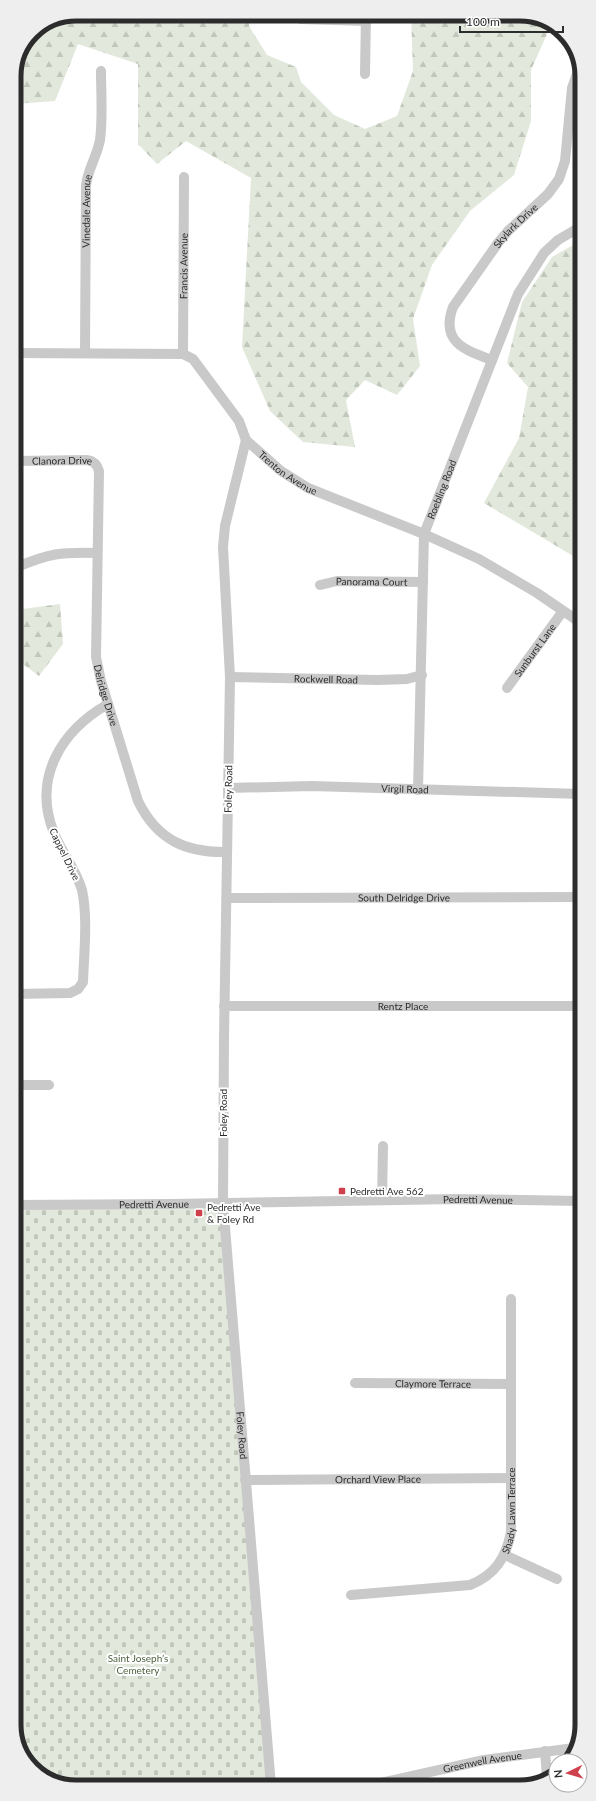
<svg xmlns="http://www.w3.org/2000/svg" width="596" height="1801" font-family="Lato,sans-serif">
<defs>
<pattern id="forest-firs" width="22" height="20" patternUnits="userSpaceOnUse"><rect width="22" height="20" fill="#e2e8db"/><path d="M5 1l3.5 6h-7zM16 11l3.5 6h-7z" fill="#c2c7bc"/></pattern>
<pattern id="cemetery-stones" width="16" height="16" patternUnits="userSpaceOnUse"><rect width="16" height="16" fill="#e2e8db"/><path d="M2 7V4a2 2 0 0 1 4 0v3zM10 15v-3a2 2 0 0 1 4 0v3z" fill="#c2c7bc"/></pattern>
</defs>
<rect width="100%" height="100%" fill="#fff"/>
<g fill="url(#forest-firs)">
<polygon points="76,14 249,14 249,26 267,55 296,67 301,82 334,115 365,129 397,116 413,71 411,14 524,14 551,25 531,70 531,121 514,175 470,211 432,265 413,319 420,366 397,395 365,380 346,400 355,447 303,442 270,411 242,347 251,178 186,141 157,164 138,144 138,64 78,44 55,101 14,104 14,73 32,32"/>
<polygon points="580,241 581,559 580,560 484,503 519,438 528,387 507,363 522,302 552,257"/>
<polygon points="60,604 63,644 39,676 15,658 15,610"/>
</g>
<polygon fill="url(#cemetery-stones)" points="223,1203 271,1786 72,1787 35,1772 16,1741 15,1205"/>
<g fill="none" stroke-linecap="round" stroke-linejoin="round">
<g stroke="#c9c9c9" stroke-width="10">
<polyline points="301,19 367,21"/>
<polyline points="365,74 366,14"/>
<path id="s1" d="M14,353L183,354L193,359L239,421L246,440L281,471L308,488L424,534L479,559L537,593L581,623"/>
<path id="s2" d="M85,353L86,185C88,169 97,156 100,140C103,118 101,93 101,71"/>
<path id="s3" d="M183,354L184,177"/>
<path id="s4" d="M492,360C465,350 440,342 453,307L498,243L508,231L548,194L559,179L565,161L572,88L580,65"/>
<path id="s5" d="M246,440L225,526L223,547L230,677L224,1038L223,1203L271,1786"/>
<path id="s6" d="M15,461L87,460C94,461 97,464 99,471L96,657L101,681L138,801C157,840 186,853 227,852"/>
<path d="M15,568C49,553 61,552 97,553"/>
<path id="s7" d="M320,585L337,581L423,582"/>
<path id="s8" d="M230,677L378,680L407,679L422,675"/>
<path id="s9" d="M507,688L563,611"/>
<path id="s10" d="M228,788L312,786L581,794"/>
<path id="s11" d="M418,790L424,534L518,294L544,253L558,240L580,227"/>
<path id="s12" d="M227,898L581,897"/>
<path d="M15,994L70,993L78,989L83,982C84,953 88,918 82,890C76,869 62,853 54,833C32,778 61,731 108,704"/>
<path id="s13" d="M224,1006H581"/>
<polyline points="15,1085 49,1085"/>
<polyline points="382,1200 383,1146"/>
<path id="s14" d="M15,1205L171,1204L456,1199L581,1201"/>
<path id="s15" d="M355,1383L511,1384"/>
<path id="s16" d="M245,1480L511,1478"/>
<polyline points="505,1555 557,1579"/>
<path id="s17" d="M351,1595L470,1585C495,1575 506,1558 511,1532V1299"/>
<polyline points="545,1751 547,1777"/>
<path id="s18" d="M367,1786L484,1760L574,1748"/>
</g>
</g>
<g fill="#d0404c" stroke="#fff" stroke-width="1.5">
<rect x="338" y="1187" width="8" height="8" rx="2"/>
<rect x="195" y="1209" width="8" height="8" rx="2"/>
</g>
<g text-anchor="middle" dominant-baseline="central" stroke-width="4" stroke-linejoin="round" paint-order="stroke">
<g font-size="10" fill="#2c2c2c" stroke="#fff">
<text stroke="none"><textPath href="#s2" startOffset="142">Vinedale Avenue</textPath></text>
<text stroke="none"><textPath href="#s4" startOffset="180">Skylark Drive</textPath></text>
<text stroke="none"><textPath href="#s3" startOffset="88">Francis Avenue</textPath></text>
<text stroke="none"><textPath href="#s6" startOffset="47">Clanora Drive</textPath></text>
<text stroke="none"><textPath href="#s1" startOffset="331">Trenton Avenue</textPath></text>
<text stroke="none"><textPath href="#s11" startOffset="304">Roebling Road</textPath></text>
<text stroke="none"><textPath href="#s7" startOffset="52">Panorama Court</textPath></text>
<text stroke="none"><textPath href="#s9" startOffset="47">Sunburst Lane</textPath></text>
<text stroke="none"><textPath href="#s8" startOffset="96">Rockwell Road</textPath></text>
<text stroke="none"><textPath href="#s6" startOffset="315">Delridge Drive</textPath></text>
<text transform="translate(228 789) rotate(-89)">Foley Road</text>
<text stroke="none"><textPath href="#s10" startOffset="177">Virgil Road</textPath></text>
<text transform="translate(65 854) rotate(64)">Cappel Drive</text>
<text stroke="none"><textPath href="#s12" startOffset="177">South Delridge Drive</textPath></text>
<text stroke="none"><textPath href="#s13" startOffset="179">Rentz Place</textPath></text>
<text transform="translate(223 1113) rotate(-90)">Foley Road</text>
<text stroke="none"><textPath href="#s14" startOffset="463">Pedretti Avenue</textPath></text>
<text stroke="none"><textPath href="#s14" startOffset="139">Pedretti Avenue</textPath></text>
<text stroke="none"><textPath href="#s15" startOffset="78">Claymore Terrace</textPath></text>
<text stroke="none"><textPath href="#s5" startOffset="999">Foley Road</textPath></text>
<text stroke="none"><textPath href="#s16" startOffset="133">Orchard View Place</textPath></text>
<text stroke="none"><textPath href="#s17" startOffset="211">Shady Lawn Terrace</textPath></text>
<text stroke="none"><textPath href="#s18" startOffset="118">Greenwell Avenue</textPath></text>
</g>
<g font-size="10" fill="#2c2c2c" stroke="#fff" text-anchor="start">
<text x="350" y="1191">Pedretti Ave 562</text>
<text x="207" y="1207">Pedretti Ave<tspan x="207" dy="12">&amp; Foley Rd</tspan></text>
</g>
<g font-size="10" fill="#4f623f" stroke="#fff">
<text x="138" y="1658">Saint Joseph’s<tspan x="138" dy="12">Cemetery</tspan></text>
</g>
</g>
<path d="M0 0H596V1801H0ZM76 21H520A55 55 0 0 1 575 76V1725A55 55 0 0 1 520 1780H76A55 55 0 0 1 21 1725V76A55 55 0 0 1 76 21Z" fill="#eee" fill-rule="evenodd"/>
<path fill="none" stroke="#2c2c2c" stroke-width="5" d="M76 21H520A55 55 0 0 1 575 76V1725A55 55 0 0 1 520 1780H76A55 55 0 0 1 21 1725V76A55 55 0 0 1 76 21Z"/>
<g transform="translate(568 1773) rotate(265)"><circle r="19" fill="#ffffff" stroke="#ababab"/>
<path d="M0-3L7 15L0 10L-7 15Z" fill="#d0404c"/>
<text y="-6" font-size="11" font-weight="bold" text-anchor="middle" fill="#2c2c2c">N</text>
</g>
<path d="M460 26v6h103v-6" fill="none" stroke="#2c2c2c" stroke-width="2"/>
<text x="466" y="26" font-size="12" fill="#2c2c2c" stroke="#ffffff" stroke-width="3" paint-order="stroke">100 m</text>
</svg>
